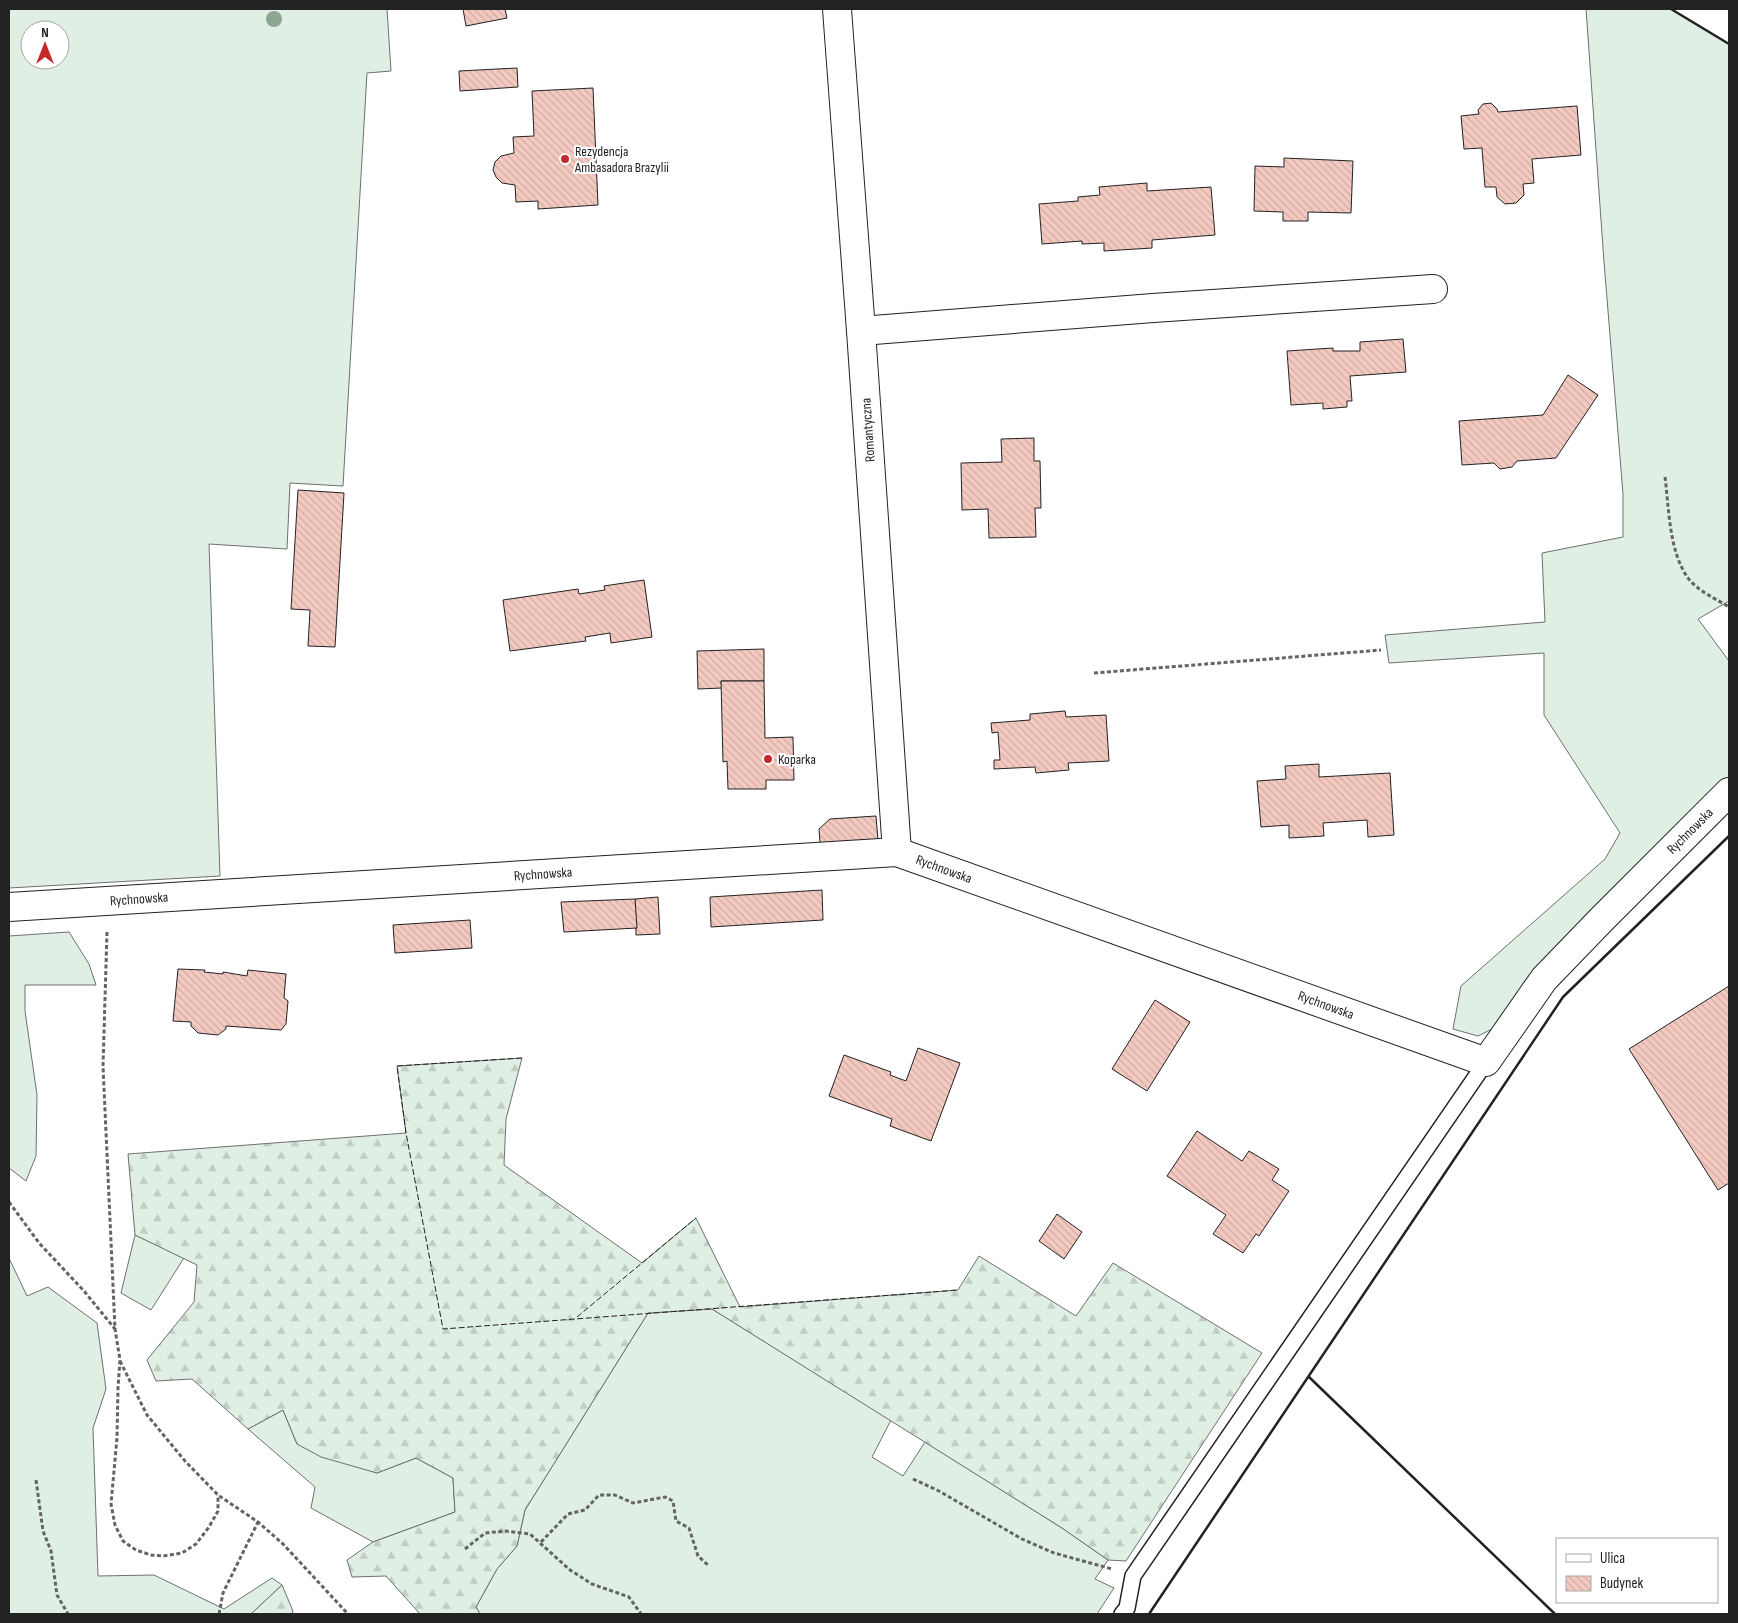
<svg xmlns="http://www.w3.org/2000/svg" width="1738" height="1623" font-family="'Sofia Sans Condensed',sans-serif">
<defs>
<pattern id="forest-firs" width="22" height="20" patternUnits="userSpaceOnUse" patternTransform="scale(1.25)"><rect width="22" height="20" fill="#e0efe3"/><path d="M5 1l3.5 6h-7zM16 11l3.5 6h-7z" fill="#c0cdc2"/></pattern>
<pattern id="building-back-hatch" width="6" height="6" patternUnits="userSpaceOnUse" patternTransform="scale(1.25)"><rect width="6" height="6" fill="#f3c9c0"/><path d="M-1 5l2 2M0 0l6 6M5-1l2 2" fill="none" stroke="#d0aca5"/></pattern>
</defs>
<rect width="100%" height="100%" fill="#fff"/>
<g fill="#e0efe3" stroke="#6f6f6f" fill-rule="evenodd">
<path d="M9,9H387L391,71L367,73L343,486L290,483L287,549L209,544L220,876L9,888ZM30,30H60V60H30Z"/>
<polygon points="1586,9 1671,9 1729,44 1729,601 1698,619 1729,661 1729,777 1637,867 1568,939 1492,1029 1478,1036 1453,1029 1461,986 1605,859 1620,833 1544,715 1544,653 1389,663 1385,635 1545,622 1542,553 1623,537 1623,494 1604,262"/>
<polygon points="69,932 89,964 96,985 25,985 25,1011 37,1095 36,1156 26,1181 9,1168 9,936"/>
<polygon points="135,1235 184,1258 151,1310 121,1293"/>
<polygon points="9,1258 27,1296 48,1287 97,1323 106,1389 93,1428 98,1576 154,1575 224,1609 272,1578 282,1585 251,1614 9,1614"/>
<polygon points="712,1309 891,1420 872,1457 903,1476 925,1442 1062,1528 1108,1560 1095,1579 1114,1588 1097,1614 480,1614 476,1607 497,1569 517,1546 525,1510 648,1313"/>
<polygon points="283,1410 297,1444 377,1473 416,1458 453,1478 455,1512 373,1542 311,1508 315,1487 248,1429"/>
</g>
<g fill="url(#forest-firs)" stroke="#6f6f6f">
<polygon points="522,1058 506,1119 504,1165 642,1263 696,1218 740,1307 958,1290 979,1256 1076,1316 1113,1263 1262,1353 1126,1561 1108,1560 1062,1528 712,1309 648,1313 525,1510 517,1546 497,1569 476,1607 480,1614 420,1614 386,1576 352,1577 347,1560 373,1542 455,1512 453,1478 416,1458 377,1473 321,1457 297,1444 283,1410 248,1429 192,1379 156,1381 147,1360 194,1302 197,1265 135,1235 128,1154 406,1133 397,1066"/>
<polygon points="282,1585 293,1611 292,1614 251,1614"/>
</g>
<g fill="url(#building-back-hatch)" stroke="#222">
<polygon points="463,9 505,9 507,18 466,26"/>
<polygon points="517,68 518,87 460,91 459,71"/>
<polygon points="593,88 598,205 538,209 538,201 516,202 515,185 502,183 496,177 493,170 495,162 501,156 514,153 513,137 534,136 532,91"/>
<polygon points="1491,103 1497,109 1498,112 1577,106 1581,155 1532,159 1534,183 1523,184 1524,195 1516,203 1505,204 1497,197 1496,187 1485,187 1482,148 1464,149 1461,116 1479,114 1478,110 1483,104"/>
<polygon points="1284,158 1353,161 1351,213 1308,212 1308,221 1283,221 1283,212 1254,211 1255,166 1284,167"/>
<polygon points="1147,183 1147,191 1211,187 1215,235 1152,240 1152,248 1104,251 1104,243 1082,244 1082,241 1042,244 1039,204 1078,201 1078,197 1100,195 1099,187"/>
<polygon points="1403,339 1406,372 1350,376 1352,401 1347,401 1347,407 1323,409 1323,403 1291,405 1287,351 1333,348 1333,351 1360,351 1360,342"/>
<polygon points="1568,375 1598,395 1556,458 1517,461 1512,467 1500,469 1494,463 1462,465 1459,421 1543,415"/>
<polygon points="1034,438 1034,461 1040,461 1041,508 1035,508 1036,537 989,538 988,509 962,510 961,463 1002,462 1001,439"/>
<polygon points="298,490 344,493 335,647 308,646 310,610 291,609"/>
<polygon points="644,580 652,637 611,643 610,633 585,637 586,641 510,651 503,600 578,589 579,594 605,590 604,586"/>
<polygon points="764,649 764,681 721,681 722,688 698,689 697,651"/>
<polygon points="721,681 764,681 765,738 793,737 794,780 766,780 766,789 728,789 727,761 723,762"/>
<polygon points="1065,711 1066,717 1106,715 1109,761 1068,763 1069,770 1036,773 1035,767 994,769 994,760 1000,760 998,732 992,733 991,723 1030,720 1030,714"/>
<polygon points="1319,764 1319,777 1390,773 1394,835 1368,837 1367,820 1323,823 1324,836 1289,838 1289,825 1261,827 1257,781 1286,779 1285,766"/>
<polygon points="876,816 878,840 820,843 819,829 830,819"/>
<polygon points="822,890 823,920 711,927 710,897"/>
<polygon points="658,897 660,934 636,935 635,899"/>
<polygon points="635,899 637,928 564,932 561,902"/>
<polygon points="470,920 472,948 395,953 393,925"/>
<polygon points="178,969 205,970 204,972 223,974 223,972 247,976 248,970 286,974 284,998 288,1001 286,1024 281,1030 226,1026 226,1029 218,1035 198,1033 191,1026 191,1022 173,1021"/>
<polygon points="1729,986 1729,1183 1718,1190 1629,1049"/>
<polygon points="1155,1000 1190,1022 1147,1091 1112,1069"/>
<polygon points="918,1048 960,1063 931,1141 890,1126 892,1119 829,1096 844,1055 891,1072 890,1075 906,1081"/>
<polygon points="1197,1131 1242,1161 1249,1151 1279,1169 1272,1180 1289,1191 1259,1236 1256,1234 1243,1253 1213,1234 1226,1215 1167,1176"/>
<polygon points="1057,1214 1082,1232 1064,1259 1039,1241"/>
</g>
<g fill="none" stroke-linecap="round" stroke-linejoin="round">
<g stroke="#222" stroke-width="18">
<polyline id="lane" points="1122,1614 1127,1608 1133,1576 1486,1062"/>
</g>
<g stroke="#222" stroke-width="30">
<g id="street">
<polyline points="837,9 861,331 897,852"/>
<polyline points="861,331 1153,308 1433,289"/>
<polyline points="9,907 897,852 1486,1062 1544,979 1601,920 1729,792"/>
</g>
</g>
<g stroke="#646464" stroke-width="3" stroke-dasharray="4 2.5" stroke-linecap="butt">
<path d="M1665,477C1669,508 1669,552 1688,578C1698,591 1716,599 1729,607"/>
<polyline points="1094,673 1381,650"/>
<polyline points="107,932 103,1066 115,1329 120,1360 118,1388 117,1438 111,1504 115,1525 123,1541 136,1550 151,1555 163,1556 182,1553 196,1544 209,1527 218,1511 218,1495"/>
<polyline points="9,1202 39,1243 84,1291 115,1329"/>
<polyline points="120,1361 147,1415 185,1461 218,1495 258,1522 283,1544 348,1614"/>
<polyline points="913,1479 939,1491 1022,1539 1054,1553 1112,1569"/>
<polyline points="36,1480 43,1531 51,1551 57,1595 68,1614"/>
<polyline points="541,1542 568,1514 585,1510 599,1495 615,1495 633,1503 665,1497 673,1501 676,1521 689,1528 698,1556 709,1566"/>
<polyline points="465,1549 485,1533 505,1531 530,1534 570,1570 592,1584 629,1597 641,1614"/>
<polyline points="219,1614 223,1593 258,1522"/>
</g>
<use href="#lane" stroke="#fff" stroke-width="15"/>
<use href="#street" stroke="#fff" stroke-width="28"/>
<g stroke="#222" stroke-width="1" stroke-dasharray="6 2.5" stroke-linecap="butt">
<polyline points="522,1058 397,1066 406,1133 443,1329 958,1290"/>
<polyline points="577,1317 696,1218"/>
</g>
<g stroke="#222" stroke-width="2.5">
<polyline points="1671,9 1729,44"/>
<polyline points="1309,1377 1555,1614"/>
<polyline points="1149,1614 1563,997 1729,836"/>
</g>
</g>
<circle fill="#8da692" cx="274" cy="19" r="8"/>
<g fill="#c62828" stroke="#fff" stroke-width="2">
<circle cx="565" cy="159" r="5"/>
<circle cx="768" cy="759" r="5"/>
</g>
<g text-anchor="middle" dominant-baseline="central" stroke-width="4" stroke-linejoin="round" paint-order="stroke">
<g font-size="14" fill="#222" stroke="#fff" text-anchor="start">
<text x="575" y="151">Rezydencja<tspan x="575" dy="16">Ambasadora Brazylii</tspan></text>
<text x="778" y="759">Koparka</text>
</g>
<g font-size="14" fill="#222" stroke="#fff">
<text transform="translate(868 430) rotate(-94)">Romantyczna</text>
<text transform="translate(1690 831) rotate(-45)">Rychnowska</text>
<text transform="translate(944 869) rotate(20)">Rychnowska</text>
<text transform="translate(543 874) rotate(-4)">Rychnowska</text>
<text transform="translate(139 899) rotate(-4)">Rychnowska</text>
<text transform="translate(1326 1005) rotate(20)">Rychnowska</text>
</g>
</g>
<rect width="1738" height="1623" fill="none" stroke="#222222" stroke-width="20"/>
<rect x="1556" y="1538" width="162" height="65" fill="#ffffff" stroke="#a7a7a7"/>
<rect x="1566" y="1554" width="25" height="8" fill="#ffffff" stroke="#a7a7a7"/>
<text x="1600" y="1563" font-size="15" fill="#222222">Ulica</text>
<rect x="1566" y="1576" width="25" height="15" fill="url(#building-back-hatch)" stroke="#a7a7a7"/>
<text x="1600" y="1588" font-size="15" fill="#222222">Budynek</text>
<g transform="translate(45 45)"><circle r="24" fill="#ffffff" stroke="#a7a7a7"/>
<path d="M0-4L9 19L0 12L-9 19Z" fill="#c62828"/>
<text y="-8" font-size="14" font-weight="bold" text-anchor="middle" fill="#222222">N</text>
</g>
</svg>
